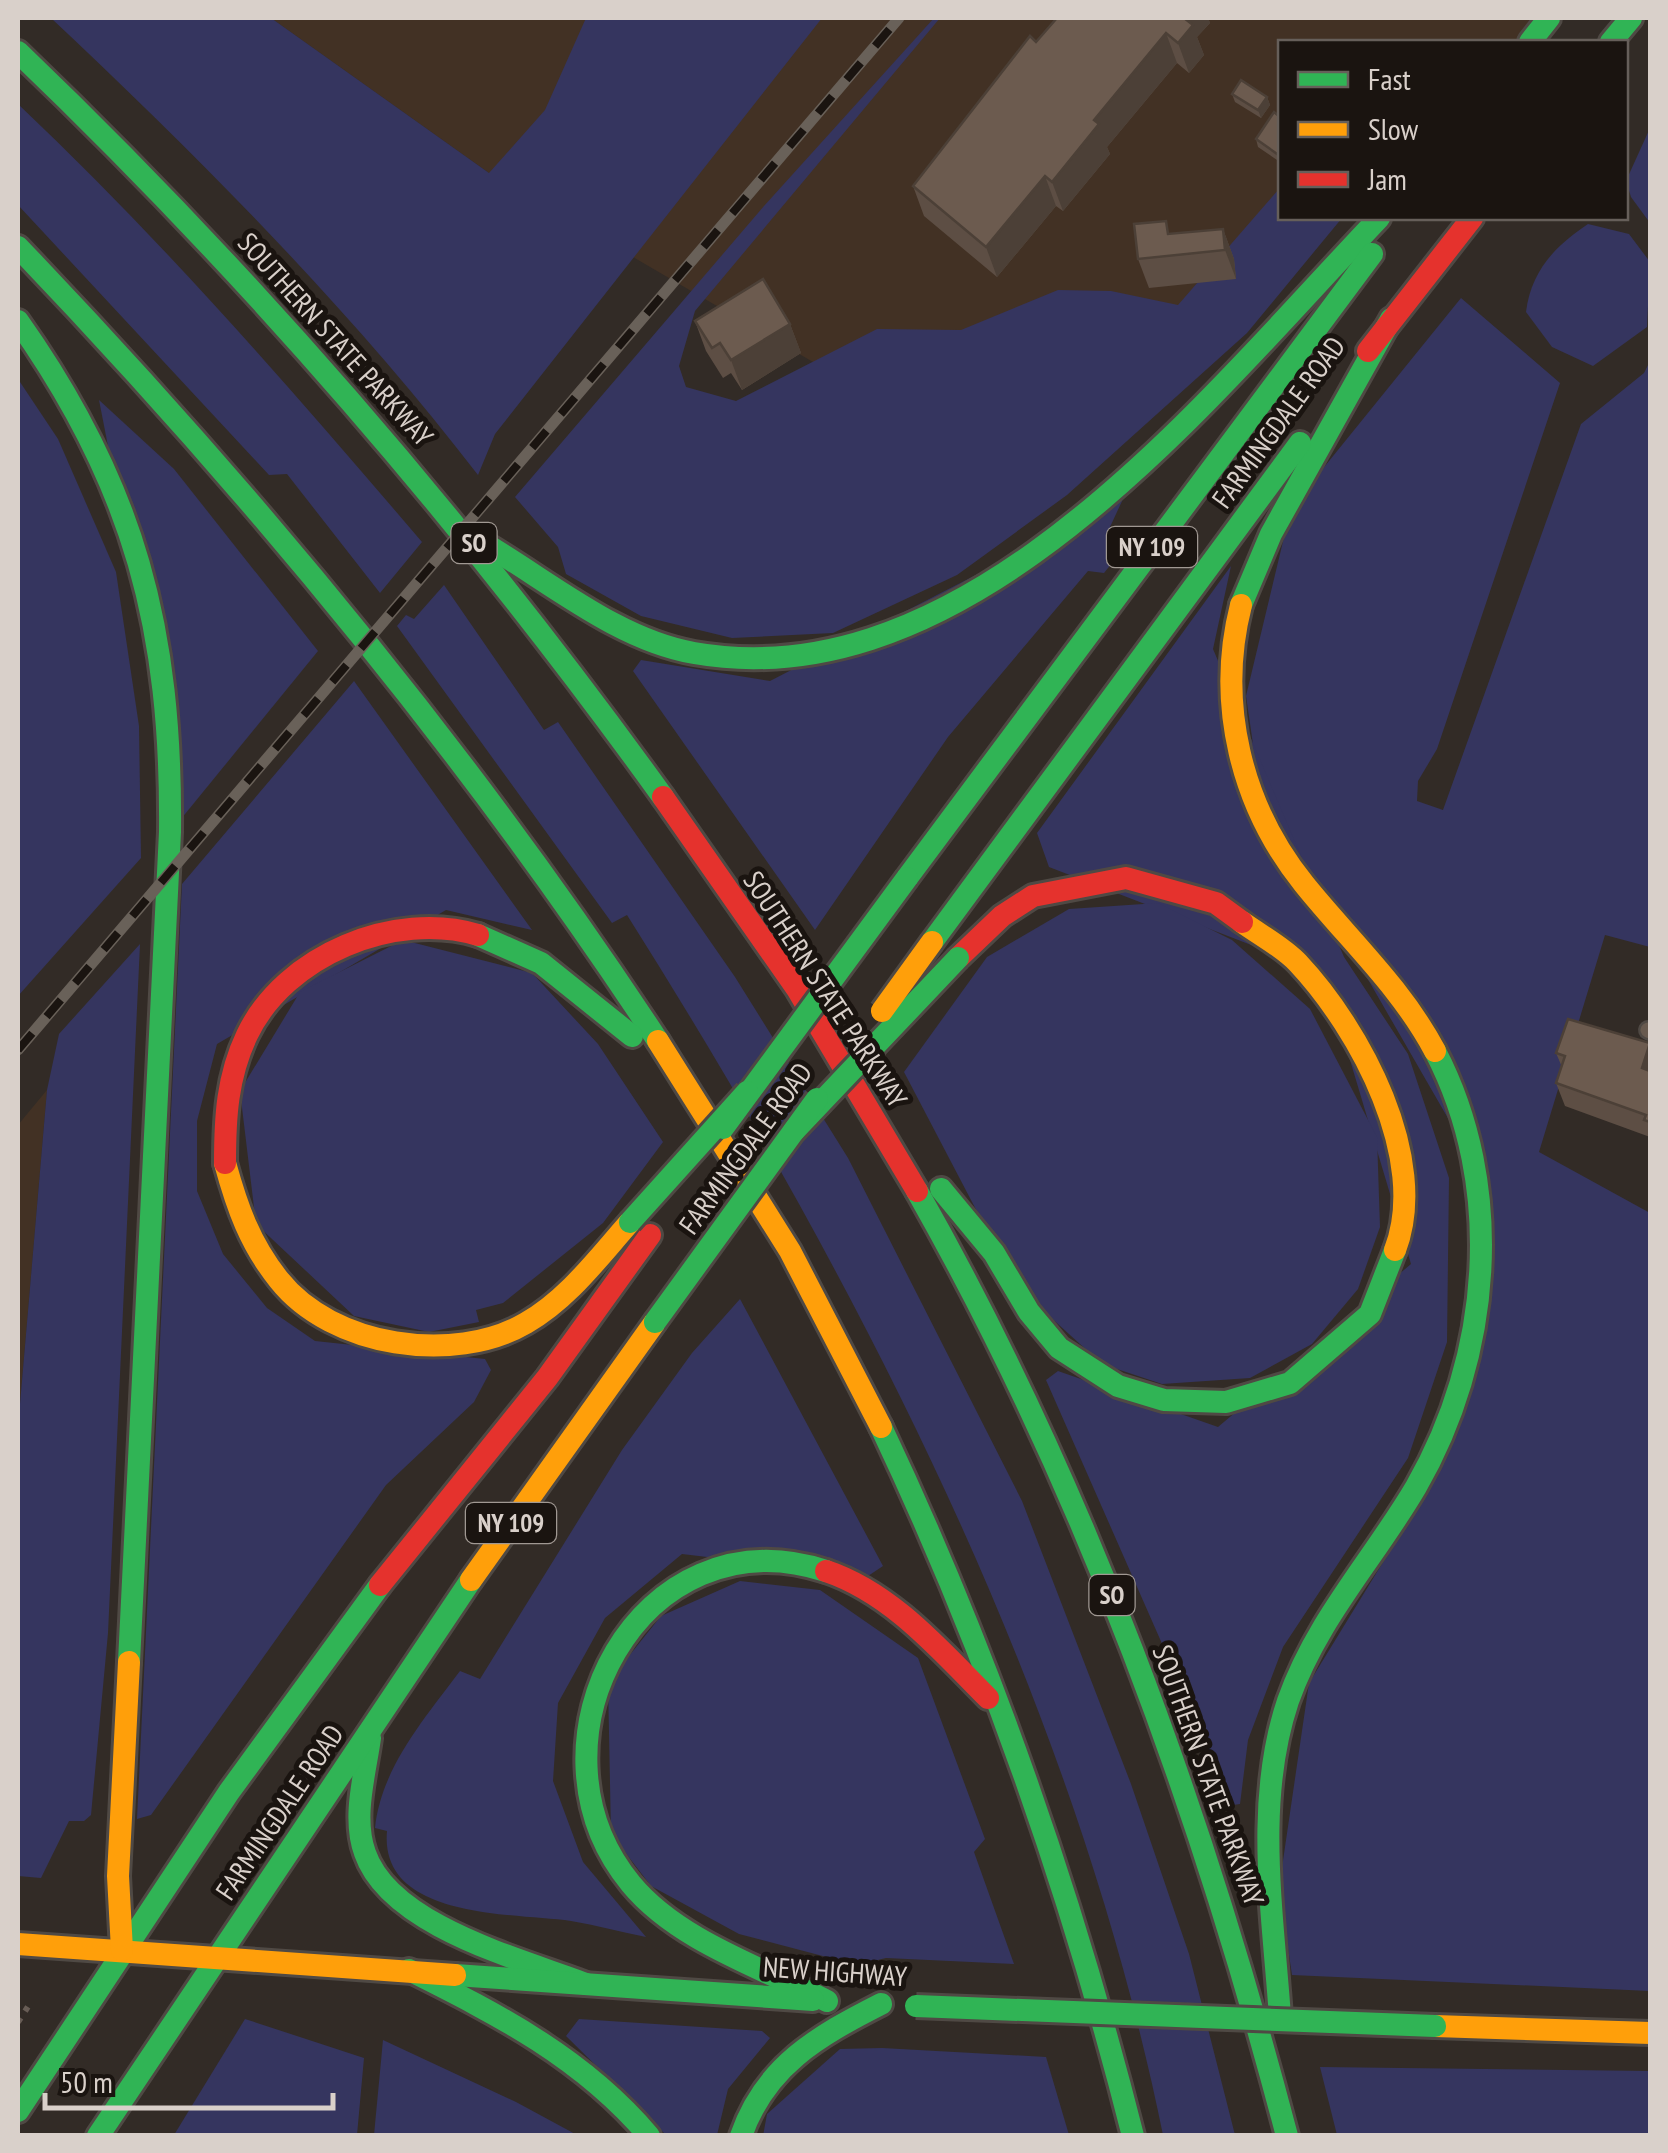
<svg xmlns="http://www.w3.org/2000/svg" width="1668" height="2153" font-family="'PT Sans Narrow',sans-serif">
<rect width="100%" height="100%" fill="#322b26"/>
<g fill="#423124">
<polygon points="271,18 1549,18 1526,42 1280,42 1280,218 1017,481 489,173"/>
<polygon points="47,1090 18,1427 18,1125"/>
</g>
<g fill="#35355f">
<path d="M51,18H271L489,173L545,110L586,18H822L495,434L478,475C351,310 202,160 51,18Z"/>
<polygon points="934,18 940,18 695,311 679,366 686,387 736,401 877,329 961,330 1058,290 1111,291 1178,305 1279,189 1280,218 1342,218 1247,333 1067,495 957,575 833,633 732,638 641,616 566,574 558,547 515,497 764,206"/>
<path d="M18,104C163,241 293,391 422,542L380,593L287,474L269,475L18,205Z"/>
<polygon points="1650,128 1650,223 1631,197 1626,181"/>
<path d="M1588,224L1629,234L1650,262L1647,327L1593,366L1552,347L1526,312C1531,271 1555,246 1588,224Z"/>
<polygon points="1461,298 1560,383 1437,749 1418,781 1417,801 1443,810 1581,424 1644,373 1650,361 1650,947 1605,935 1539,1152 1650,1213 1650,1991 1292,1975 1279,1888 1309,1683 1437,1474 1483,1179 1260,792 1246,696 1291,508"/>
<polygon points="18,379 58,439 116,572 139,726 141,858 18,996"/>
<polygon points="99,400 174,469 318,651 181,819"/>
<polygon points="1123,499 1110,527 1128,543 1104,573 1088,571 948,737 815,930 633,671 641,660 770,681"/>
<polygon points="1231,566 1213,649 1344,957 1408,1054 1449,1178 1447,1342 1408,1458 1283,1647 1248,1740 1240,1804 1233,1805 1046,1380 1058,1371 1218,1427 1411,1264 1324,973 1049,867 1037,833"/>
<path d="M444,585L544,730L558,722L735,977L848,1158L1022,1501L1131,1784L1189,1954L1235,2135H1163C1074,1698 863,1289 627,915L612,923L397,626L406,615L414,619Z"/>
<polygon points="354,681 532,930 446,910 217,1044 197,1121 197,1191 223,1254 267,1308 315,1341 485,1359 491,1370 474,1402 386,1485 151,1815 137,1819 182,884"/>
<polygon points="1158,903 1232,940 1310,1009 1377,1137 1380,1227 1358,1289 1312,1344 1250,1378 1162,1384 1102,1364 1016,1286 904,1072 987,957 1069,909"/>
<polygon points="403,940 532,973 598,1044 663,1142 603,1223 503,1303 476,1310 479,1322 429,1332 354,1316 256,1224 240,1091 300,992"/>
<polygon points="140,944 108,1633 91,1815 84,1821 69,1821 41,1878 18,1876 18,1427 47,1090 59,1034"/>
<path d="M740,1299L883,1566L868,1576L682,1554L605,1618L558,1703L553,1781L583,1862L646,1937C621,1932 596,1925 571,1921C512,1913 379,1919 387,1831L375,1828C381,1768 425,1718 460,1671L480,1679L622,1450L692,1353Z"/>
<polygon points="740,1581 820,1590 918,1658 985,1839 974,1852 1014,1964 886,1958 857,1965 739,1934 651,1886 611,1834 608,1682 661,1616"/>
<polygon points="245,2019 364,2058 357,2135 174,2135"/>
<polygon points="579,2019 762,2031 770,2038 728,2089 717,2135 667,2136 566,2036"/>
<polygon points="383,2040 516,2102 577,2135 374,2135"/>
<polygon points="882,2048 1046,2057 1069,2135 763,2136 767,2114 840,2049"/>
<polygon points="1320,2067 1650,2071 1650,2135 1337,2135"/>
</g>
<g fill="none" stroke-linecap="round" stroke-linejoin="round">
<g stroke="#4f4944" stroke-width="20">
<polyline id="lane" points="1648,1030 1650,1031"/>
</g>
<g stroke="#4f4944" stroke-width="28">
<g id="fast">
<polyline points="1530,42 1549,18"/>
<polyline points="1611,42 1631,18"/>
<path d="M18,52C257,281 470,529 663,797"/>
<path d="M18,247C254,494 470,755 658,1041"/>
<path d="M18,321C135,486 172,631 170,832L129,1662"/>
<path d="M487,545C551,583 619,640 694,653C971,702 1209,396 1379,218"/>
<polyline points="1241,605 1271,534 1391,319"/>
<polyline points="907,878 1372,254"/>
<polyline points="478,935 541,963 632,1036"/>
<polyline points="932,942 1300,443"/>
<polyline points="941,1189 994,1253 1029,1312 1059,1348 1118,1386 1164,1400 1226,1402 1290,1383 1370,1314 1395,1250"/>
<path d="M917,1191C1085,1487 1201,1808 1287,2136"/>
<path d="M881,1427C989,1655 1071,1891 1133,2136"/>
<path d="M826,1571C641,1510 515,1743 631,1884C678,1941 763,1968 827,2001"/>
<path d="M370,1738C365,1774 352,1818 365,1853C390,1926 521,1959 586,1984"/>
<path d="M409,1970C499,2015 583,2058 649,2136"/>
<polyline points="455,1975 813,2000"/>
<path d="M1280,2017C1273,1913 1254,1802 1288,1701C1317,1619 1373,1560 1416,1487C1491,1357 1506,1187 1435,1051"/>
<polyline points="18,2111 229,1792 380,1585"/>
<polyline points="98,2136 471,1580"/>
<path d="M741,2136C765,2066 818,2036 881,2004"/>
</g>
</g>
<g stroke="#4f4944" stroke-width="28">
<g id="slow">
<path d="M1241,605C1216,703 1241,806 1304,884C1349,940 1401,987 1435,1051"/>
<path d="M1242,922C1260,935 1283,947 1298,963C1360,1029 1430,1159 1395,1250"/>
<polyline points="658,1041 790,1251 881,1427"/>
<path d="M225,1163C237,1207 250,1244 279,1280C332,1347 454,1365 526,1323C568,1299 598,1258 630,1222"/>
<polyline points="471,1580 655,1322"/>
<polyline points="18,1944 455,1975"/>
<polyline points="122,1950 118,1876 129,1662"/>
<polyline points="1435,2026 1650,2033"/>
</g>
</g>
<g stroke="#4f4944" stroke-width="28">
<g id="jam">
<polyline points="1368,351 1472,218"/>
<polyline points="663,797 797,989 917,1191"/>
<polyline points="958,958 1002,916 1033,896 1126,878 1216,903 1242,922"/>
<path d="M225,1163C225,1118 227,1077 247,1035C285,955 395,910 478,935"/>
<path d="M826,1571C892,1593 941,1651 988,1698"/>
<polyline points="380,1585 547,1378 650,1235"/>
</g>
</g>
<polyline stroke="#685d56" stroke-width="6" stroke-dasharray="5 8" stroke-linecap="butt" points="18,2022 31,2002"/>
<use href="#lane" stroke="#685a4f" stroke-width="15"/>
<use href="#fast" stroke="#30b455" stroke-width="22"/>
<use href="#slow" stroke="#ff9f0a" stroke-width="22"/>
<use href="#jam" stroke="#e5322d" stroke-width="22"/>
<g stroke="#696159" stroke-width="11">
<polyline id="rail" points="18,1050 899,18"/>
</g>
<use href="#rail" stroke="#1a1410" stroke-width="8" stroke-dasharray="22" stroke-linecap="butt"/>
<g stroke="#4f4944" stroke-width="28" stroke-linecap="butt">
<g id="fast-bridge">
<polyline points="723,1128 907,878"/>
<polyline points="794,1131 958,958"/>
<polyline points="630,1222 747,1092"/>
<polyline points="655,1322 817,1099"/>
<polyline points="916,2006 1435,2026"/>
</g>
</g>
<g stroke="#4f4944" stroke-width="28" stroke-linecap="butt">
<polyline id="slow-bridge" points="882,1011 932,942"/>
</g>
<use href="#fast-bridge" stroke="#30b455" stroke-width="22"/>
<use href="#slow-bridge" stroke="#ff9f0a" stroke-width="22"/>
</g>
<g fill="#5d4e44">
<polygon points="1057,18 1208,18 1210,23 1197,37 1204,55 1189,73 1177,63 1107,147 1110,154 1063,211 1056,206 997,277 924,216 913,186"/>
<polygon points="1232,94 1267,97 1270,105 1261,118 1235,102"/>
<polygon points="1280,117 1280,162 1258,147 1256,139"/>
<polygon points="1223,229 1234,259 1236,279 1149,288 1138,259 1171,234"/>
<polygon points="695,321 790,324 801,353 742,390 731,373 723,378 706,351"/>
<polygon points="1650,1045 1650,1137 1565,1106 1556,1083 1562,1067 1556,1053"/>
</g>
<g fill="#4c4037">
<polygon points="1181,18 1208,18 1210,23 1197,37 1204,55 1189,73 1178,43"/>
<polygon points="1166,33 1177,63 1107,147 1110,154 1063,211 1052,182 1094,120"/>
<polygon points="1267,97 1270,105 1261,118 1258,110"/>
<polygon points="1045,176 1056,206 997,277 986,247"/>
<polygon points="1223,229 1234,259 1236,279 1225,250"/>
<polygon points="790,324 801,353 742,390 731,360"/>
<polygon points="1650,1043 1650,1091 1642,1068"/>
</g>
<g fill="#6c5b4f" stroke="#4c4037" stroke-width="2.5">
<polygon points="1057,18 1184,18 1193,25 1178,43 1166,33 1094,120 1099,124 1052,182 1045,176 986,247 913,186 1030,36 1036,42"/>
<polygon points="1241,80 1267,97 1258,110 1232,94"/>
<polygon points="1274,112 1280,117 1280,156 1256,139"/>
<polygon points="1166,221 1168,234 1223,229 1225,250 1138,259 1134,224"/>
<polygon points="763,279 790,324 731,360 720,343 712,348 695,321"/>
<polygon points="1568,1019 1650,1043 1642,1068 1650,1071 1650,1122 1644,1120 1646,1115 1556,1083 1565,1056 1556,1053"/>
</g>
<g text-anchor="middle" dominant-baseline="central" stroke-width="10" stroke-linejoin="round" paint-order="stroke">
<g fill="#1a1410" stroke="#a09892" stroke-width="2.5">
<rect x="451.5" y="523" width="45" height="40" rx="8"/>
<rect x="1107" y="527" width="90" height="40" rx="8"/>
<rect x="466" y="1503" width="90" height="40" rx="8"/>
<rect x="1089.5" y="1575" width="45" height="40" rx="8"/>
</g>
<g font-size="25" font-weight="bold" fill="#d9d0ca">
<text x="474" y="543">SO</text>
<text x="1152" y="547">NY 109</text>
<text x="511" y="1523">NY 109</text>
<text x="1112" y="1595">SO</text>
</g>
<g font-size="28" fill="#d9d0ca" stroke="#1a1410">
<text transform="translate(336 339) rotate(48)">SOUTHERN STATE PARKWAY</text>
<text transform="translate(1278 422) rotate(-54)">FARMINGDALE ROAD</text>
<text transform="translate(826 989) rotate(57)">SOUTHERN STATE PARKWAY</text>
<text transform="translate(745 1148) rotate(-54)">FARMINGDALE ROAD</text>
<text transform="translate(1209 1775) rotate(70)">SOUTHERN STATE PARKWAY</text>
<text transform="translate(279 1812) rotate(-56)">FARMINGDALE ROAD</text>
<text transform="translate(835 1971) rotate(4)">NEW HIGHWAY</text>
</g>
</g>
<rect width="1668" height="2153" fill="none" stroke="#d9d0ca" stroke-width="40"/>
<rect x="1278" y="40" width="350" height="180" fill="#1a1410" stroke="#665f5a" stroke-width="2.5"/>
<rect x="1298" y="72" width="50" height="15" fill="#30b455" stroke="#665f5a" stroke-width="2.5"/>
<text x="1368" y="90" font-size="30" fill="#d9d0ca">Fast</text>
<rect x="1298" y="122" width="50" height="15" fill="#ff9f0a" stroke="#665f5a" stroke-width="2.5"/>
<text x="1368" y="140" font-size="30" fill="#d9d0ca">Slow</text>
<rect x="1298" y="172" width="50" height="15" fill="#e5322d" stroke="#665f5a" stroke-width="2.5"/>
<text x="1368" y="190" font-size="30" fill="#d9d0ca">Jam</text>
<path d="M45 2093v15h288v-15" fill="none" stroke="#d9d0ca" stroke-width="5"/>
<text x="60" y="2093" font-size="30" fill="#d9d0ca" stroke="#1a1410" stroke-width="8" paint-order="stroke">50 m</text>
</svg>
